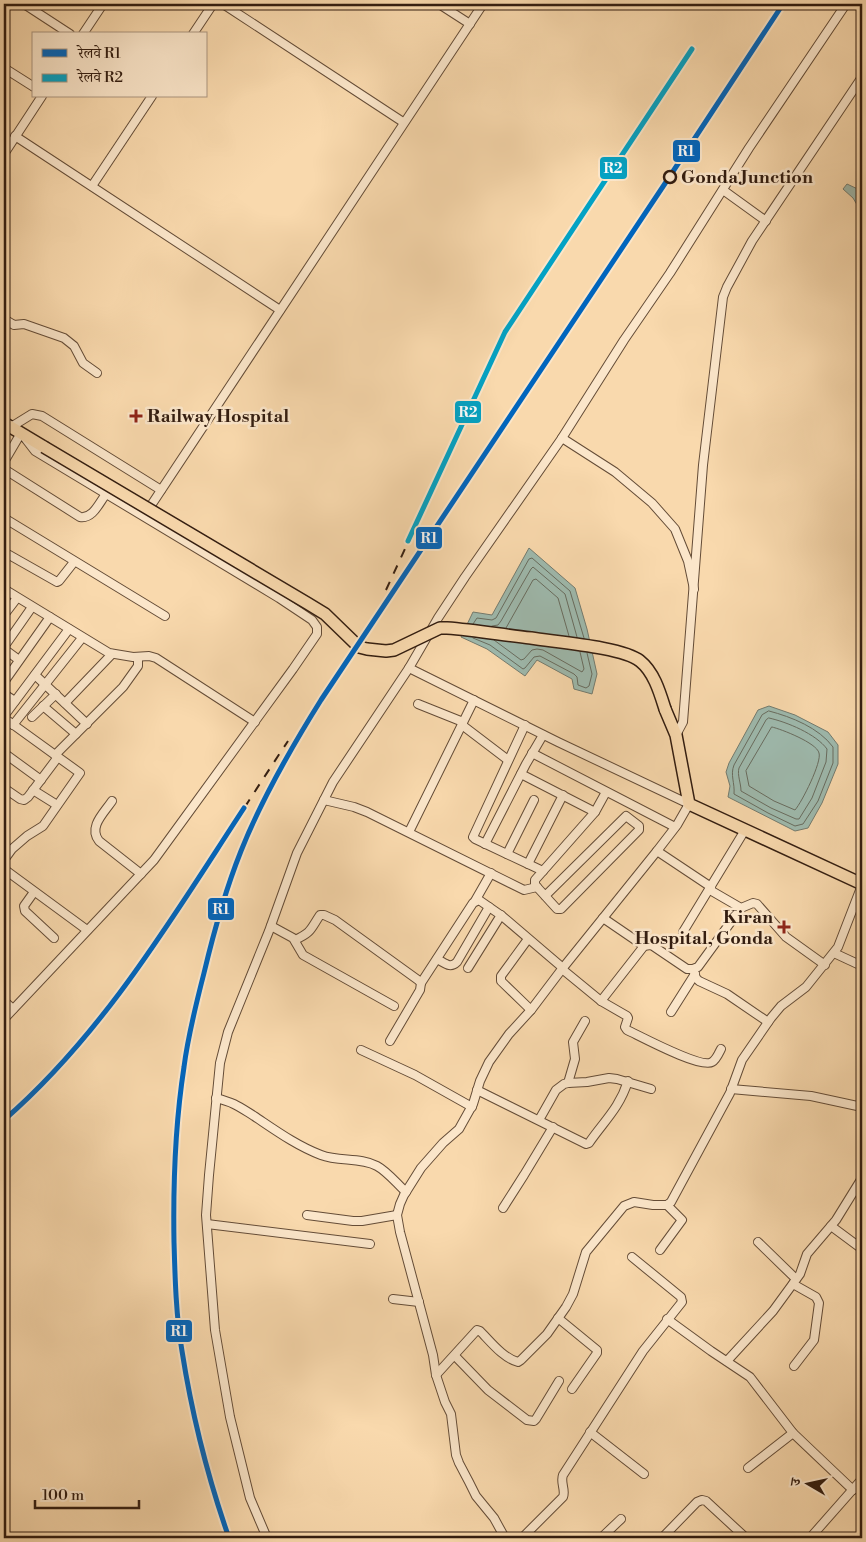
<svg xmlns="http://www.w3.org/2000/svg" width="866" height="1542" font-family="'Libre Bodoni','Noto Serif Devanagari',serif">
<rect width="100%" height="100%" fill="#f9d9ad"/>
<filter id="stains"><feTurbulence type="fractalNoise" baseFrequency=".004" numOctaves="4"/><feColorMatrix values="0 0 0 0 .2 0 0 0 0 .09 0 0 0 0 .02 0 0 0 .5 -.17"/></filter>
<radialGradient id="worn" r=".72"><stop offset=".6" stop-color="#630" stop-opacity="0"/><stop offset="1" stop-color="#630" stop-opacity=".3"/></radialGradient>
<g fill="#9ebaae" stroke="#737b6f">
<polygon points="847,184 862,191 862,213 853,198 843,189"/>
<polygon points="529,548 575,588 587,629 597,674 592,694 574,689 572,679 537,660 525,676 487,649 461,637 473,612 492,615"/>
<polygon points="769,706 795,715 828,732 838,745 838,764 822,803 808,828 795,831 728,797 730,786 726,772 729,763 758,710"/>
</g>
<g fill="none" stroke-linecap="round" stroke-linejoin="round">
<g stroke="#686c5f" stroke-width="1">
<polyline points="473,624 477,618 492,620 496,618 529,559 532,558 570,591 584,638"/>
<polyline points="492,626 498,625 501,621 531,569 533,567 565,594 577,637"/>
<polyline points="506,628 533,580 536,579 558,598 569,636"/>
<polyline points="473,638 490,645 523,669 525,668 534,657 540,656 574,674 577,677 578,685 586,688 589,686 592,674 587,653"/>
<polyline points="494,640 521,660 524,659 532,650 537,649 543,650 582,672 584,669 580,652"/>
<path d="M769,711C792,717 819,728 833,747V763L818,801L803,824L795,826L768,813L734,794C735,783 730,775 734,765L762,715Z"/>
<path d="M769,718C787,722 816,734 827,749L826,762L812,798L799,819H796L771,808L741,791C741,783 737,775 739,768L766,720Z"/>
<path d="M772,727C781,729 817,743 819,753C822,762 802,802 795,810L774,801L749,786L746,771Z"/>
</g>
<g stroke="#644c37" stroke-width="10">
<g id="minor">
<polyline points="24,4 70,34"/>
<polyline points="223,4 403,122"/>
<polyline points="439,4 470,24"/>
<polyline points="83,34 103,4"/>
<polyline points="193,34 213,4"/>
<polyline points="4,68 34,87"/>
<polyline points="15,136 280,310"/>
<polyline points="4,154 42,96"/>
<polyline points="92,186 152,96"/>
<polyline points="723,190 766,221"/>
<polyline points="4,319 14,325 24,324 64,338 74,346 83,363 97,373"/>
<polyline points="11,427 32,414 42,416 161,490"/>
<polyline points="562,438 624,340 670,273 749,148 846,4"/>
<polyline points="4,462 21,433 35,451 279,598 312,620 317,627 317,634 293,669 154,860 4,1019"/>
<path d="M4,469L80,517C93,519 99,503 106,494"/>
<polyline points="146,513 483,4"/>
<polyline points="4,518 165,616"/>
<polyline points="4,552 57,582 59,581 74,562"/>
<polyline points="4,589 109,653 133,657 149,656 156,658 255,722"/>
<polyline points="4,615 17,598"/>
<polyline points="4,647 32,607"/>
<polyline points="4,649 19,660"/>
<polyline points="409,668 558,742 689,804 677,825 657,851 562,969 531,1010 509,1034 489,1062 480,1081 473,1104 459,1129 443,1143 421,1168 404,1195 400,1204 397,1215 400,1232 433,1355 436,1375 445,1402 451,1414 456,1455 459,1463 469,1482 476,1496 494,1518 505,1538"/>
<polyline points="35,675 87,724"/>
<polyline points="4,682 50,617"/>
<polyline points="4,694 15,701"/>
<polyline points="65,703 112,654"/>
<polyline points="418,704 463,722"/>
<polyline points="43,706 76,734"/>
<polyline points="4,716 69,629"/>
<polyline points="32,717 56,694"/>
<polyline points="4,718 80,773 43,826 27,836 12,849 4,860"/>
<polyline points="13,725 82,638"/>
<polyline points="462,725 508,760"/>
<polyline points="525,725 473,837 475,839 543,871"/>
<polyline points="676,735 683,722 703,465 723,297 727,287 752,241 862,77"/>
<polyline points="4,753 41,780"/>
<polyline points="532,753 675,827"/>
<polyline points="55,755 123,687 138,666 138,657"/>
<polyline points="521,774 595,812"/>
<polyline points="4,788 20,799 24,800 28,797 58,757"/>
<polyline points="33,790 57,805"/>
<polyline points="324,800 354,807 367,812 524,890 537,887"/>
<path d="M112,801C104,813 88,827 99,841L141,874"/>
<polyline points="409,832 474,700"/>
<polyline points="485,844 526,764 543,735"/>
<polyline points="657,851 711,887"/>
<polyline points="507,854 534,800"/>
<polyline points="528,864 563,795"/>
<polyline points="4,869 87,930"/>
<polyline points="710,890 741,908 753,903 757,904 786,937 825,965"/>
<polyline points="34,892 24,906 25,911 54,938"/>
<polyline points="545,896 626,816 639,826 639,830 561,909 557,909 537,887 535,885 535,880 595,812 606,792"/>
<polyline points="475,901 491,873"/>
<polyline points="603,918 644,946"/>
<polyline points="271,926 293,938 303,955 394,1006"/>
<polyline points="683,932 745,830"/>
<polyline points="528,939 501,976 501,981 531,1010"/>
<path d="M295,940C312,932 310,930 320,915H324L335,920L418,980L421,983L420,990L390,1041"/>
<polyline points="834,953 862,966"/>
<path d="M437,959C445,963 450,969 457,962L489,907"/>
<polyline points="468,968 501,915"/>
<path d="M562,969L601,1001L627,1016L628,1018L625,1027L627,1030C640,1036 701,1069 712,1062C716,1060 719,1053 721,1049"/>
<polyline points="693,969 696,978 699,981 727,994 768,1022"/>
<polyline points="421,983 473,903 479,900 502,916 563,968"/>
<polyline points="4,1001 13,1009"/>
<polyline points="601,1001 644,946 650,945 653,946 687,969 693,969 698,967 741,908"/>
<polyline points="671,1012 695,974"/>
<polyline points="361,1050 415,1075 472,1107"/>
<polyline points="568,1083 575,1059 573,1042 585,1021"/>
<polyline points="731,1089 811,1096 862,1107"/>
<path d="M477,1090L586,1144L589,1143C604,1121 619,1109 628,1081"/>
<path d="M216,1098C235,1103 238,1106 254,1116C275,1130 297,1146 321,1155C339,1162 360,1157 377,1166C388,1172 397,1184 406,1192"/>
<polyline points="539,1120 556,1090 564,1084 568,1083 587,1082 609,1078 617,1079 651,1089"/>
<polyline points="503,1208 524,1175 553,1127"/>
<polyline points="307,1215 353,1221 362,1221 397,1215"/>
<polyline points="207,1224 370,1244"/>
<polyline points="831,1226 862,1249"/>
<polyline points="758,1242 796,1279"/>
<polyline points="660,1250 682,1220 667,1205"/>
<polyline points="793,1284 816,1297 819,1303 814,1340 794,1366"/>
<polyline points="393,1299 419,1302"/>
<polyline points="558,1318 597,1350 597,1353 572,1389"/>
<polyline points="667,1319 711,1351 750,1377 793,1433 853,1490"/>
<polyline points="455,1356 488,1390 527,1420 534,1421 536,1419 559,1381"/>
<polyline points="727,1361 773,1311 800,1274 807,1254 836,1220 862,1178"/>
<path d="M436,1375L477,1330L480,1331C490,1341 503,1358 518,1362L521,1360L547,1334L566,1307L573,1294L586,1252L624,1206L634,1202L653,1205H667L671,1202L730,1093L742,1060L771,1018L781,1006L806,987L838,947L862,885"/>
<polyline points="590,1432 644,1474"/>
<polyline points="748,1468 793,1433"/>
<polyline points="267,1538 250,1498 230,1417 215,1330 206,1215 209,1175 220,1063 228,1032 269,931 297,853 333,782 409,668 438,618 465,577 562,438 615,472 652,503 675,529 688,561 694,589"/>
<path d="M522,1538L563,1497C566,1490 560,1483 563,1475L643,1351L682,1302L681,1297L632,1257"/>
<polyline points="601,1538 621,1519"/>
<polyline points="662,1538 697,1502 702,1500 706,1501 746,1538"/>
<polyline points="810,1538 862,1479"/>
</g>
</g>
<g stroke="#331d10" stroke-width="14">
<g id="highway">
<polyline points="4,423 44,447"/>
<polyline points="665,709 676,735 689,804 862,884"/>
</g>
</g>
<use href="#minor" stroke="#fbe6ca" stroke-width="8"/>
<use href="#highway" stroke="#f9d9ad" stroke-width="11"/>
<g stroke="#331d10" stroke-width="2" stroke-dasharray="9 9" stroke-linecap="butt">
<polyline points="386,590 505,332 692,49"/>
<path d="M4,1120C67,1065 115,1000 162,931C206,869 246,804 288,741"/>
<path d="M229,1538C208,1478 192,1415 182,1351C176,1316 175,1278 174,1242C173,1183 175,1125 184,1067C188,1035 196,1004 204,973C214,931 225,891 241,851C262,798 291,748 321,700L668,179L783,4"/>
</g>
<g stroke="#331d10" stroke-width="14" stroke-linecap="butt">
<path id="highway-bridge" d="M44,447L307,603L325,614L359,647L367,649L386,651L394,650L440,628H447C475,630 503,635 531,638C555,642 623,647 640,661C654,672 660,693 665,709"/>
</g>
<use href="#highway-bridge" stroke="#f9d9ad" stroke-width="11"/>
<g stroke="#fbe6ca" stroke-width="9">
<g id="rail-1">
<path d="M4,1120C104,1033 172,918 244,808"/>
<path d="M229,1538C208,1478 192,1415 182,1351C176,1316 175,1278 174,1242C173,1183 175,1125 184,1067C188,1035 196,1004 204,973C214,931 225,891 241,851C262,798 291,748 321,700L668,179L783,4"/>
</g>
</g>
<g stroke="#fbe6ca" stroke-width="9">
<polyline id="rail-2" points="408,541 505,332 692,49"/>
</g>
<use href="#rail-1" stroke="#0065bd" stroke-width="5"/>
<use href="#rail-2" stroke="#03a2c4" stroke-width="5"/>
</g>
<circle fill="#fbe6ca" stroke="#331d10" stroke-width="2.5" cx="670" cy="177" r="6"/>
<g fill="#8f2418" stroke="#fbe6ca" stroke-width="2">
<path d="M133.5 408.5h5v5h5v5h-5v5h-5v-5h-5v-5h5z"/>
<path d="M781.5 919.5h5v5h5v5h-5v5h-5v-5h-5v-5h5z"/>
</g>
<g text-anchor="middle" dominant-baseline="central" stroke-width="5" stroke-linejoin="round" paint-order="stroke">
<g font-size="18" font-weight="bold" fill="#331d10" stroke="#fbe6ca" text-anchor="start">
<text x="681" y="177">Gonda Junction</text>
</g>
<g font-size="18" font-weight="bold" fill="#331d10" stroke="#fbe6ca" text-anchor="start">
<text x="147" y="416">Railway Hospital</text>
<text x="773" y="917" text-anchor="end">Kiran<tspan x="773" dy="21">Hospital, Gonda</tspan></text>
</g>
</g>
<g stroke="#fbe6ca" stroke-width="2">
<rect x="672" y="139" width="29" height="24" rx="5" fill="#0065bd"/>
<rect x="599" y="156" width="29" height="24" rx="5" fill="#03a2c4"/>
<rect x="454" y="400" width="28" height="24" rx="5" fill="#03a2c4"/>
<rect x="415" y="526" width="28" height="24" rx="5" fill="#0065bd"/>
<rect x="207" y="897" width="28" height="24" rx="5" fill="#0065bd"/>
<rect x="165" y="1319" width="28" height="24" rx="5" fill="#0065bd"/>
</g>
<g font-size="14" text-anchor="middle" font-weight="bold" fill="#fff">
<text x="686" y="156">R1</text>
<text x="613" y="173">R2</text>
<text x="468" y="417">R2</text>
<text x="429" y="543">R1</text>
<text x="221" y="914">R1</text>
<text x="179" y="1336">R1</text>
</g>
<rect width="866" height="1542" fill="none" stroke="#f9d9ad" stroke-width="20"/>
<rect x="5" y="5" width="856" height="1532" fill="none" stroke="#331d10" stroke-width="2.5"/>
<rect x="10" y="10" width="846" height="1522" fill="none" stroke="#331d10"/>
<rect x="32" y="32" width="175" height="65" fill="#fbe6ca" stroke="#ab9680"/>
<rect x="42" y="49" width="25" height="8" fill="#0065bd" stroke="#ab9680"/>
<text x="78" y="58" font-size="15" fill="#331d10">रेलवे R1</text>
<rect x="42" y="74" width="25" height="8" fill="#03a2c4" stroke="#ab9680"/>
<text x="78" y="82" font-size="15" fill="#331d10">रेलवे R2</text>
<g transform="translate(808 1484) rotate(279)" stroke="#fbe6ca" stroke-width="4" paint-order="stroke">
<path d="M0-4L9 19L0 12L-9 19Z" fill="#331d10"/>
<text y="-8" font-size="14" font-weight="bold" text-anchor="middle" fill="#331d10">उ</text>
</g>
<path d="M35 1500v8h104v-8" fill="none" stroke="#331d10" stroke-width="2.5"/>
<text x="42" y="1500" font-size="15" fill="#331d10" stroke="#fbe6ca" stroke-width="4" paint-order="stroke">100 m</text>
<rect width="100%" height="100%" filter="url(#stains)"/>
<rect width="100%" height="100%" fill="url(#worn)"/>
</svg>
